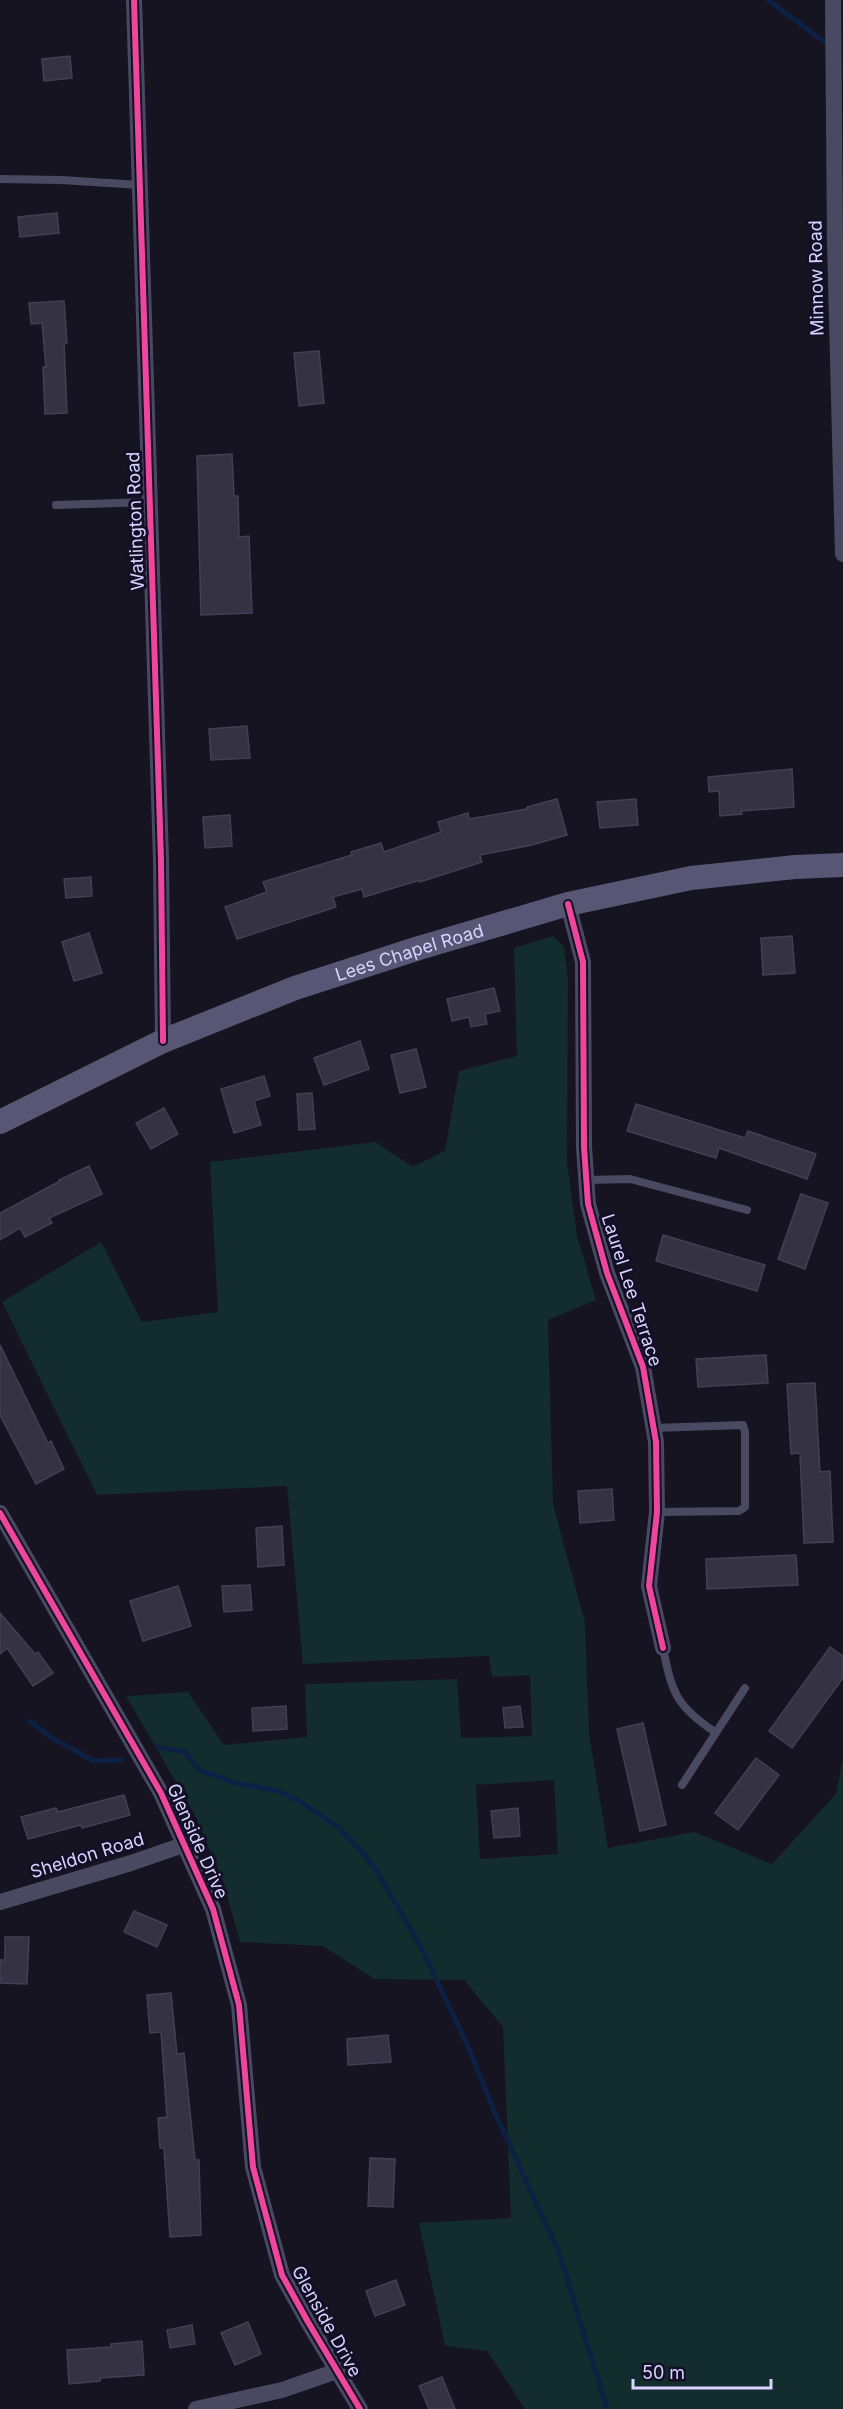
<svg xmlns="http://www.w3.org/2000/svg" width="843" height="2409" font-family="Inter,sans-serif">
<rect width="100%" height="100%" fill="#161421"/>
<path fill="#132c2d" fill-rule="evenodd" d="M553,936L564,947L568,979L567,1162L577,1236L596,1300L548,1320L553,1504L585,1623L589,1734L608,1848L694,1832L772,1864L836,1794L843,1757V2409H525L487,2351L445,2346L419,2223L511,2218L503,2027L464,1980L374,1979L323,1946L240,1942L223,1881L196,1817L126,1696L188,1692L224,1745L307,1737L305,1684L457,1679L461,1738L532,1736L530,1675L492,1677L489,1656L303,1664L287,1486L97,1495L2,1302L101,1242L142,1322L218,1312L210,1162L375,1142L413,1167L445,1151L459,1071L517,1056L514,948ZM554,1780L558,1854L480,1859L476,1785Z"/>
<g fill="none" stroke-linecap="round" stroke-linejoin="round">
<g stroke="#0d2144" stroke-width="5">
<polyline points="768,0 830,46"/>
<polyline points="30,1721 52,1738 94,1761 122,1760"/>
<polyline points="158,1747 185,1752 199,1770 235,1783 278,1791 299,1801 338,1827 364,1854 377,1872 421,1947 467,2044 495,2113 559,2253 607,2409"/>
</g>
</g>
<g fill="#343243" stroke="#433f54" stroke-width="1.5">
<polygon points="70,56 72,78 44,81 42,59"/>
<polygon points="57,213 59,233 20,237 18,217"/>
<polygon points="64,301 67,343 64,344 67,413 45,414 43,367 46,367 42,323 31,324 29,303"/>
<polygon points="319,351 324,403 299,406 294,353"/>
<polygon points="232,454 234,496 238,496 239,537 249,536 252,613 201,615 197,456"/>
<polygon points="247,726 250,758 211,760 209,729"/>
<polygon points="792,769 794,807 741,811 742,814 720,816 719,791 709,792 708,777"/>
<polygon points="557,799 567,835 532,845 480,855 482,862 420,882 420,880 364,897 362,889 333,897 336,907 237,939 225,907 267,892 263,882 352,855 351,852 381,843 384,852 441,832 438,822 468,813 469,819 527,809 527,807"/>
<polygon points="636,799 638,825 600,828 597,802"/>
<polygon points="230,815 232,846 205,848 203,817"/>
<polygon points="91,877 92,896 66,898 64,879"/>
<polygon points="89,933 102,973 74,981 62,942"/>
<polygon points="792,936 795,973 763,975 761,938"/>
<polygon points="494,988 500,1011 485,1014 487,1024 471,1027 469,1017 452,1021 447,999"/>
<polygon points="360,1041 369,1069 324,1085 314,1058"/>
<polygon points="416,1049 426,1087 400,1093 391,1055"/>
<polygon points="264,1076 270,1096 254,1101 261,1125 234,1133 221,1089"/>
<polygon points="312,1093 315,1129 299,1130 297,1094"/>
<polygon points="636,1104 745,1138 748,1131 816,1154 807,1179 719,1148 716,1158 627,1131"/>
<polygon points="164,1108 178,1134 151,1149 136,1123"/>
<polygon points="89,1166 102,1194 49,1218 52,1223 25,1237 20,1228 0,1240 0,1213 60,1181 59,1180"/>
<polygon points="801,1194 828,1203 805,1269 778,1259"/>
<polygon points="663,1235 765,1265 757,1291 656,1261"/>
<polygon points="0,1345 48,1443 51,1441 64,1469 36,1484 0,1415"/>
<polygon points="766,1355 768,1383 698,1387 696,1359"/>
<polygon points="815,1383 820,1472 830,1471 833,1542 804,1543 800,1453 791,1454 787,1384"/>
<polygon points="612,1489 614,1520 580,1523 578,1491"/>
<polygon points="282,1526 284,1565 258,1567 256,1528"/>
<polygon points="796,1555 798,1585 707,1589 706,1559"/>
<polygon points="250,1585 252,1610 224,1612 222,1586"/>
<polygon points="178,1586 191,1626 143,1641 130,1601"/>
<polygon points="0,1613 35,1654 38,1652 53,1673 33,1686 7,1648 0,1654"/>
<polygon points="830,1647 843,1656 843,1678 792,1748 769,1731"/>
<polygon points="286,1706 287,1729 253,1731 252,1708"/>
<polygon points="520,1706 523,1727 505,1728 503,1708"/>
<polygon points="643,1723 666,1825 640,1831 617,1729"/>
<polygon points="756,1758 779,1775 738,1830 715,1813"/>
<polygon points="124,1795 130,1815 82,1828 81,1825 28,1839 21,1817 56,1808 58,1812"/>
<polygon points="518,1808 520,1836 494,1838 491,1811"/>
<polygon points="134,1911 167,1925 157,1947 124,1932"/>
<polygon points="5,1937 29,1937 27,1984 0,1983 0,1960 5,1960"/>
<polygon points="171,1993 177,2054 184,2053 195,2160 199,2160 201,2235 170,2237 164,2148 160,2148 158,2118 167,2117 161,2032 150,2033 147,1995"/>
<polygon points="388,2035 391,2062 348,2065 347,2039"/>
<polygon points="370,2158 395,2159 393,2207 368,2206"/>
<polygon points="396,2280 405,2305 375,2316 366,2291"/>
<polygon points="248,2322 261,2354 235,2365 221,2333"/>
<polygon points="192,2325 195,2344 170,2348 167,2330"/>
<polygon points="142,2341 144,2375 100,2378 100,2381 69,2384 67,2350 111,2347 111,2344"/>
<polygon points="442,2377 455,2409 429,2409 419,2386"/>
</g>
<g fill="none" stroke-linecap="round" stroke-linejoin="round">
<g stroke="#4a4962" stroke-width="8">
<polyline points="0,179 61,180 140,185"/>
<polyline points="56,505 150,502"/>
<polyline points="586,1180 630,1179 747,1210"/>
<polyline points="654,1428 743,1425 745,1432 745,1507 739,1511 657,1512"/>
<path d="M663,1648C672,1693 676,1706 715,1732"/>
<polyline points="682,1785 745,1688"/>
</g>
<g stroke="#4a4962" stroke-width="16">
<polyline points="134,0 161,860 163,1041"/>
<polyline points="833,0 835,242 843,554"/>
<polyline points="568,904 583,962 584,1147 588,1204 607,1273 643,1367 656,1442 657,1512 649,1586 663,1648"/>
<polyline points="0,1513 161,1793 213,1909 239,2005 253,2167 282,2275 308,2322 360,2409"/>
<polyline points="0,1902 131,1863 186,1844"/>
<polyline points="196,2409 282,2390 337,2371"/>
</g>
<path stroke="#575674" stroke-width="24" id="s1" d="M0,1122L163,1041L295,988L419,948L568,904L691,878L795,867L843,865"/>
<g stroke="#130f26" stroke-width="10">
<g id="cycleway">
<polyline points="134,0 161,860 163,1041"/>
<polyline points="568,904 583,962 584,1147 588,1204 607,1273 643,1367 656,1442 657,1512 649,1586 663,1648"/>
<polyline points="0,1513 161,1793 213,1909 239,2005 253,2167 282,2275 308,2322 360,2409"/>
</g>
</g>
<use href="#cycleway" stroke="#ed469a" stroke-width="6"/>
</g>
<g text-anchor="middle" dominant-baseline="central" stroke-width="6" stroke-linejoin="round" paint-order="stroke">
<g font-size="18" fill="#d9d4ff" stroke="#130f26">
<text transform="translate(816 278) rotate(-91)">Minnow Road</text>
<text transform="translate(135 521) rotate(-92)">Watlington Road</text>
<text stroke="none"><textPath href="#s1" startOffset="444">Lees Chapel Road</textPath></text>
<text transform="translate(632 1290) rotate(72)">Laurel Lee Terrace</text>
<text transform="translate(198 1841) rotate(66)">Glenside Drive</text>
<text transform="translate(87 1855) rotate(-17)">Sheldon Road</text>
<text transform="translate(327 2321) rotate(61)">Glenside Drive</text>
</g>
</g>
<path d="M633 2379v9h138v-9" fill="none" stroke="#d9d4ff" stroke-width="3"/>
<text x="642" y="2379" font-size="18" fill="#d9d4ff" stroke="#130f26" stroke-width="4.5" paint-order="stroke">50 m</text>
</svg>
